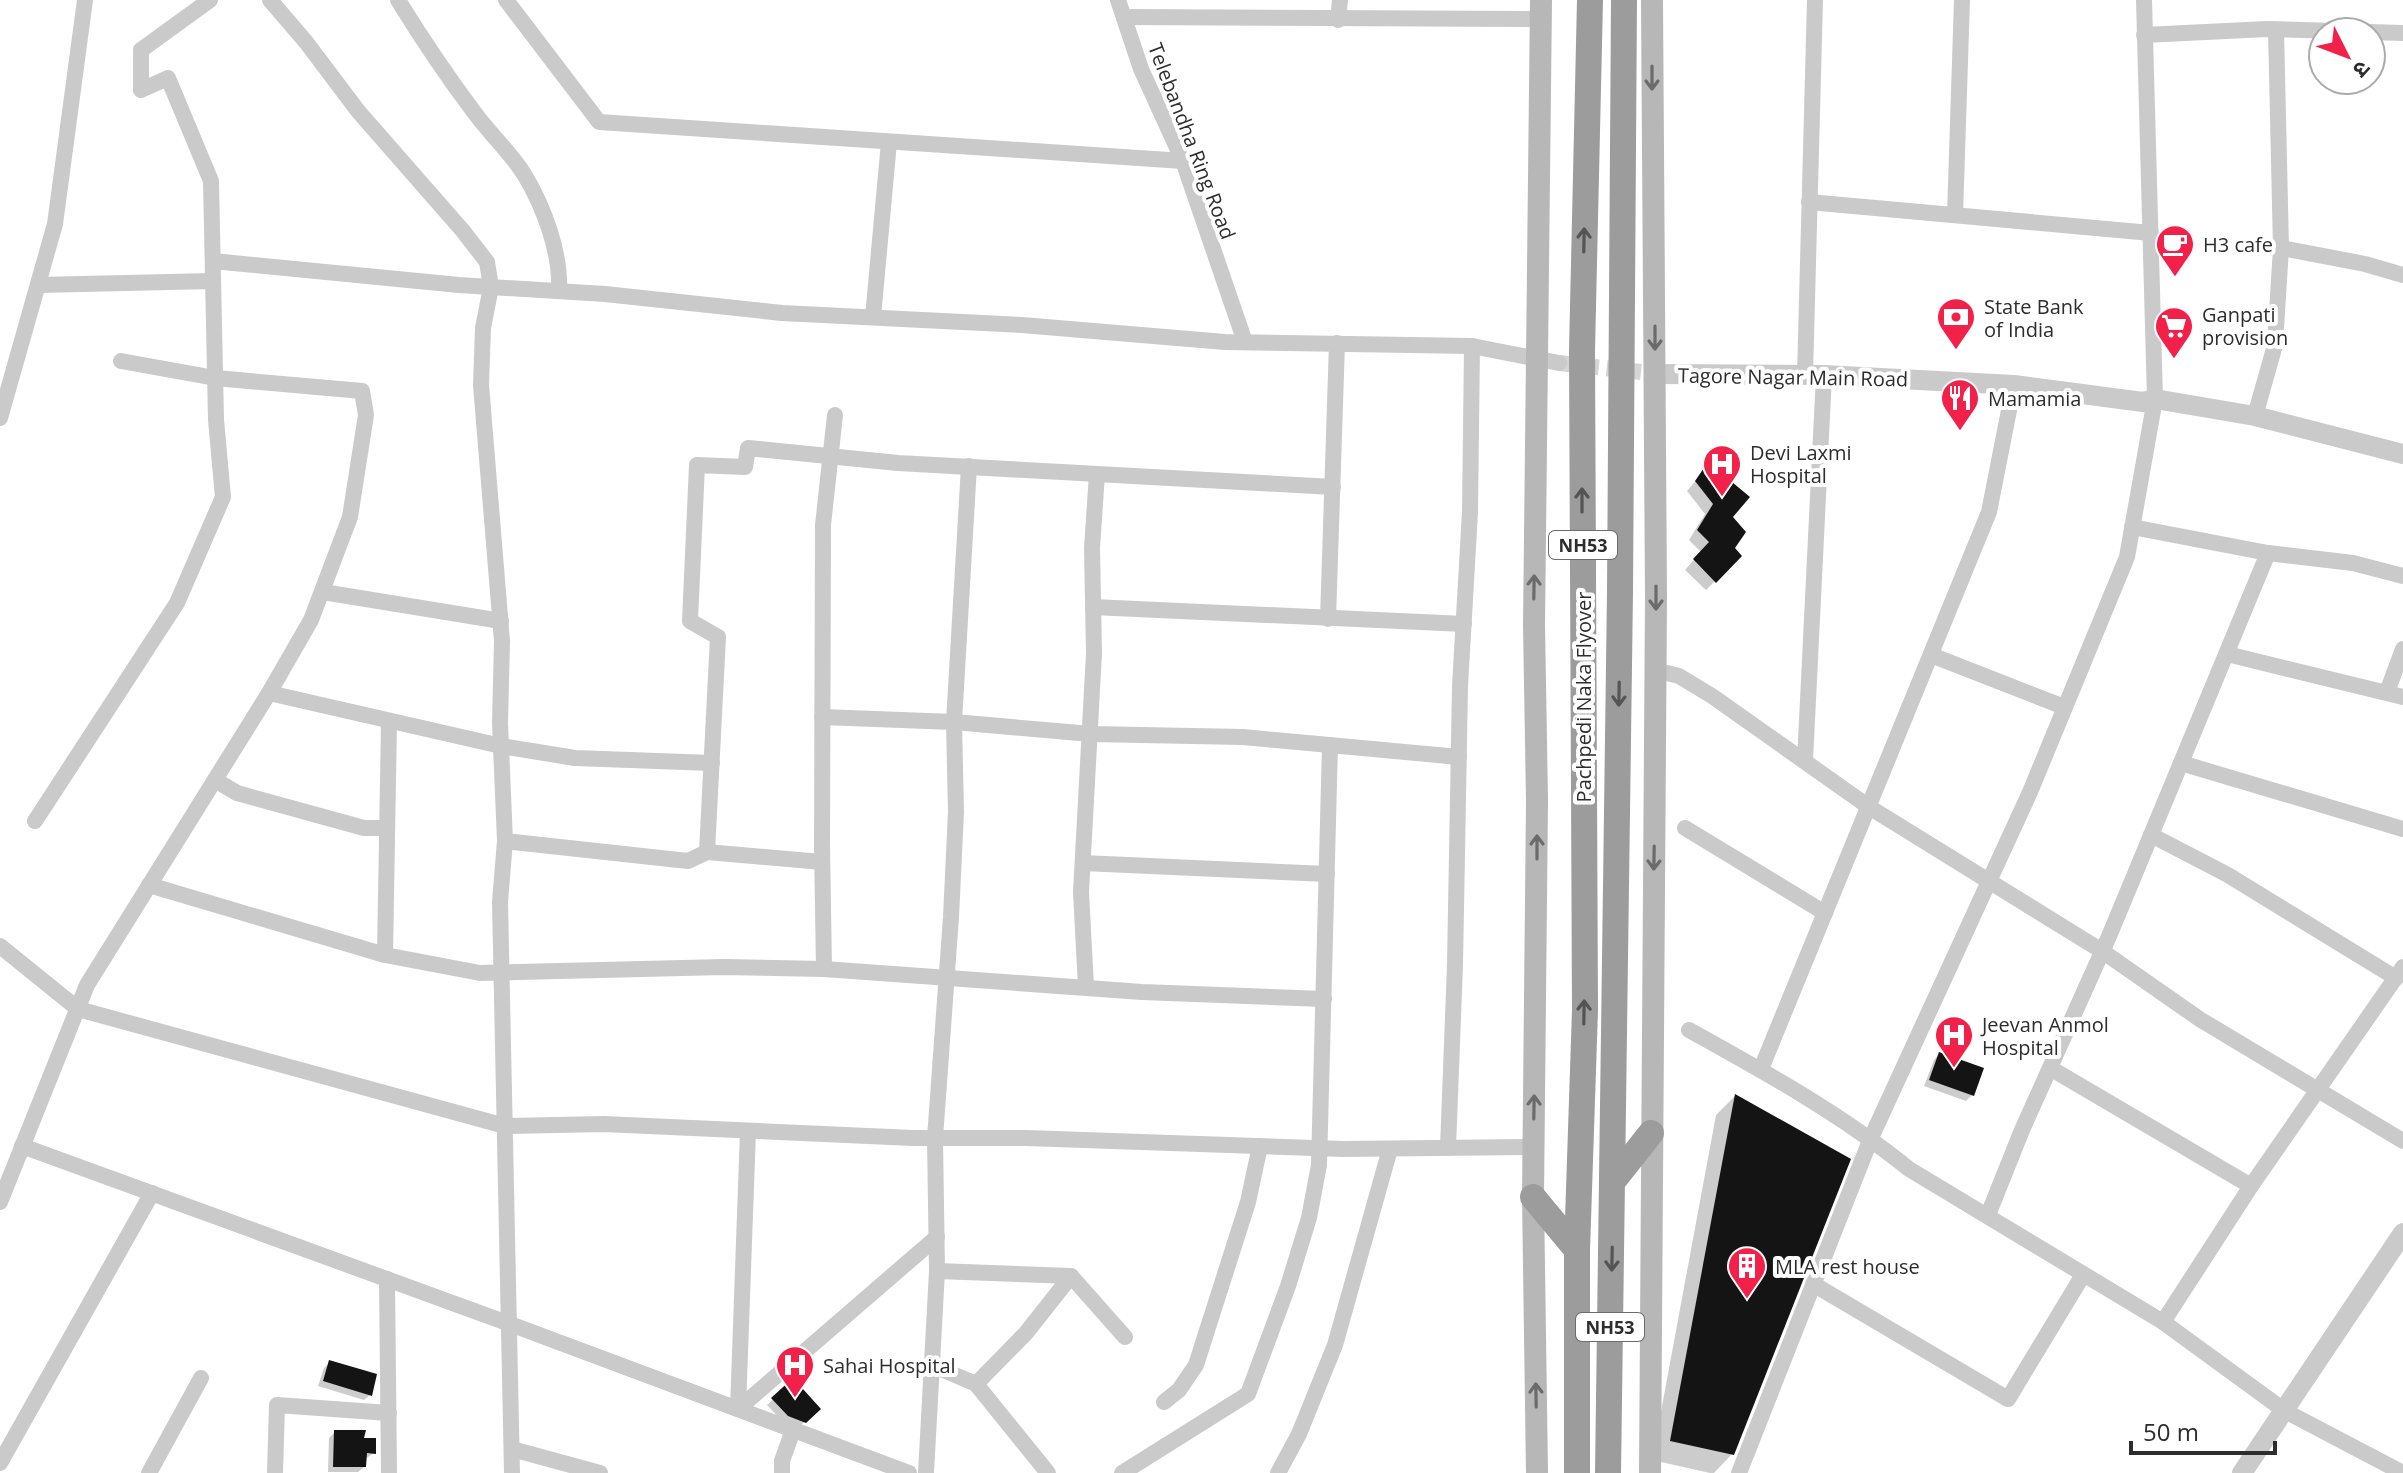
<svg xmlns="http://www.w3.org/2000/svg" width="2403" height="1473" font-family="'Open Sans','Noto Sans Devanagari',sans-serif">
<rect width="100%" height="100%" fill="#fff"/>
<g fill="#0003">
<polygon points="1709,465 1730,517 1733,548 1740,556 1706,590 1685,570 1701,552 1689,540 1705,514 1687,491"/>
<polygon points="1939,1054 1972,1095 1966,1101 1924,1086 1934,1060"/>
<polygon points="1735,1096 1732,1454 1714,1473 1710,1473 1652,1460 1716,1115"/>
<polygon points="330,1362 370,1395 364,1400 318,1386 324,1368"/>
<polygon points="793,1381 818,1409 798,1428 782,1421 767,1405"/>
<polygon points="335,1432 361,1440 374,1453 365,1459 364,1467 358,1472 328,1472 329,1438"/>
</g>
<g fill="#141414">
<polygon points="1708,462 1750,497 1733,517 1746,532 1735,548 1742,556 1716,583 1693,559 1709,542 1697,530 1713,504 1695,481"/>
<polygon points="1939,1052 1984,1068 1974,1096 1929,1080"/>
<polygon points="1735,1094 1851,1159 1734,1455 1670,1441"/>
<polygon points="329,1360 377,1374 372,1396 323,1381"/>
<polygon points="793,1378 821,1409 806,1423 788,1416 771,1398"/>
<polygon points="334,1430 366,1430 364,1438 376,1438 376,1454 367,1453 366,1467 333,1467"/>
</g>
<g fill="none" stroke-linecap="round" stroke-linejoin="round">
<polyline stroke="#d5d5d5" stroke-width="16" stroke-dasharray="16 8" stroke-linecap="butt" points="1559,363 1641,372"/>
<g stroke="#cacaca" stroke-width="16">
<polyline points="270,0 306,42 358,111 463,231 487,262 491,287 483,328 481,385 502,641 500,723 505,841 500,902 512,1473"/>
<path d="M398,0C422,39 447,76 474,112C490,134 510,152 524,174C544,207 561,253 559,291"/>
<polyline points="506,0 599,122 1183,161"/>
<polyline points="1118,0 1141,69 1183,161 1245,342"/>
<polyline points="1124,17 1540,19"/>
<polyline points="1338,20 1340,0"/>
<polyline points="2144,35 2267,29 2403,33"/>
<polyline points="1809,202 2151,233"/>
<polyline points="1955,215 1962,0"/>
<polyline points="2281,248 2365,264 2403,275"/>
<polyline points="213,261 459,285 605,294 782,313 1022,325 1225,342 1472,346 1559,363"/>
<polyline points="38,285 213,281"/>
<polyline points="873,317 889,142"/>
<polyline points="1805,375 1815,0"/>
<polyline points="2255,416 2275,345 2281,248 2276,30"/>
<polyline points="0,418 55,224 85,0"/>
<polyline points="2132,527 2268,553 2353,563 2403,576"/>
<polyline points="323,592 501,621"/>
<polyline points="1093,607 1464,624"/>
<polyline points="1328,619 1337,343"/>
<polyline points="2227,654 2403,697"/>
<polyline points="1931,655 2064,707"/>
<polyline points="1655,670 1679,676 1712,696 1869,807 2102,951 2201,1020 2403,1141"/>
<polyline points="2387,692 2403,649"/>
<polyline points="269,693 501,746 575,758 712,763"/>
<polyline points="822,717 954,722 1091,734 1243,737 1459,757"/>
<polyline points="1805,761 1824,375"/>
<polyline points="2181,763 2403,829"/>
<polyline points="215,780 237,793 364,828 386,828"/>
<polyline points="35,821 177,603 223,497 216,420 211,181 168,78 141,90 141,50 210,0"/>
<polyline points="1685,828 1825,913"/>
<polyline points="2151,835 2228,875 2396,978"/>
<polyline points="505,841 688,861 707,852 822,862"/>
<polyline points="707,852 718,637 690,621 697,465 745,467 748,448 898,463 1333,487"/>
<polyline points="1083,863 1327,874"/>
<polyline points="149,885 385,955 480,973 724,967 824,969 1142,992 1324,999"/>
<polyline points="0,946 78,1009 505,1126 604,1124 913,1138 1026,1138 1343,1149 1533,1147"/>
<polyline points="385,955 389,722"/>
<polyline points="824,969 822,846 823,525 835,415"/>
<polyline points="1086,987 1081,892 1094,653 1092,548 1097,474"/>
<path d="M1689,1030C1765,1072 1841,1114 1909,1169L2163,1322L2285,1411L2403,1473"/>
<polyline points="2050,1068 2251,1186"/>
<polyline points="1761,1069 1989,512 2014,385"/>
<polyline points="748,1131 738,1409 937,1237"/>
<polyline points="22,1146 510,1324 909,1473"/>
<polyline points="1448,1148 1455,965 1460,686 1470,512 1472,346"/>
<polyline points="0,1202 87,985 269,693 311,620 350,517 366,415 362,391 215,378 121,361"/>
<polyline points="1988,1215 2022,1130 2110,934 2268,553"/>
<polyline points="937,1271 1071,1276 1026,1333 976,1384"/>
<polyline points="1071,1276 1125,1337"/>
<polyline points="387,1279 389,1473"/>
<polyline points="1813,1284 2008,1399 2083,1275"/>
<polyline points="2163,1322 2251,1186 2403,967"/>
<polyline points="932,1365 976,1384 1048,1473"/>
<polyline points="1164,1402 1179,1390 1196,1365 1248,1202 1260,1146"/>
<polyline points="512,1449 600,1473"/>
<polyline points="0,1463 152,1193"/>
<polyline points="149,1473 201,1378"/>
<polyline points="275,1473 277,1405 389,1413"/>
<polyline points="782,1473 782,1461 793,1430"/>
<polyline points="926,1473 937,1271 935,1138 951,917 956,812 954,722 969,466"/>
<polyline points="1122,1473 1248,1394 1288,1286 1309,1218 1319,1165 1330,745"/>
<polyline points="1278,1473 1299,1434 1335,1345 1390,1149"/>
<polyline points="1739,1473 1871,1138 2030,792 2127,557 2155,399 2144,0"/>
</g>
<g stroke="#cacaca" stroke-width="20">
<polyline points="1656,374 1824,375 2014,385 2143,402 2155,399 2255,416 2403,454"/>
<polyline points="2242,1473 2403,1233"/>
</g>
<g stroke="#b7b7b7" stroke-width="22">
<polyline points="1537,1473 1533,1197 1537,800 1534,625 1541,0"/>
<polyline points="1650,1473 1656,597 1652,0"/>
</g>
<g stroke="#9c9c9c" stroke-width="26">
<polyline points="1613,1181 1651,1133"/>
<polyline points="1533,1197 1577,1250"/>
<polyline points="1577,1473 1577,1250 1585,1010 1582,351 1590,0"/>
<polyline points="1608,1473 1620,592 1624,0"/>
</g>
</g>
<defs><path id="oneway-shaft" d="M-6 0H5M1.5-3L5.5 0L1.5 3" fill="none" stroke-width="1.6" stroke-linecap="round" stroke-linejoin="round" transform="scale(2)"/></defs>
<g stroke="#6b6b6b">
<use href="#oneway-shaft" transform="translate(1652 78) rotate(90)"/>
<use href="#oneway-shaft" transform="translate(1655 338) rotate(90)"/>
<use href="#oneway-shaft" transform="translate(1534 587) rotate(-89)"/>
<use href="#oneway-shaft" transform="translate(1656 598) rotate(90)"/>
<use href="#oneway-shaft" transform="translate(1537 847) rotate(-90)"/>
<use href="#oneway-shaft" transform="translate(1654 858) rotate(91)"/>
<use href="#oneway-shaft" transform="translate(1534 1107) rotate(-89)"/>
<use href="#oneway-shaft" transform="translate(1536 1395) rotate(-91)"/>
</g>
<g stroke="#545454">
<use href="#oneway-shaft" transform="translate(1584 240) rotate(-89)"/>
<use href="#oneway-shaft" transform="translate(1582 500) rotate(-90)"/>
<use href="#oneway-shaft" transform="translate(1619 694) rotate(91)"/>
<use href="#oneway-shaft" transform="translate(1584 1012) rotate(-89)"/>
<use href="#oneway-shaft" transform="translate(1612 1259) rotate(91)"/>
</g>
<defs>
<g id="cafe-pin" transform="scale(2)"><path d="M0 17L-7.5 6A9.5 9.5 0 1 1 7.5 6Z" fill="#f22149" stroke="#fff"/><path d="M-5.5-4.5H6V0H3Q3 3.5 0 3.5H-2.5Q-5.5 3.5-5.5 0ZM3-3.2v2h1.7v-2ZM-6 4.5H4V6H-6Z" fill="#fff"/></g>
<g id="bank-pin" transform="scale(2)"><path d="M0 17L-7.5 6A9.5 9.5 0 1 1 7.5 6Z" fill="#f22149" stroke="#fff"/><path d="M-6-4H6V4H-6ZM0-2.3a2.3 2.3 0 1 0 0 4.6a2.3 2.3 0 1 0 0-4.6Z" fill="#fff"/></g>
<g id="supermarket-pin" transform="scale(2)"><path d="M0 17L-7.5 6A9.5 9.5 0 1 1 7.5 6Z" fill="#f22149" stroke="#fff"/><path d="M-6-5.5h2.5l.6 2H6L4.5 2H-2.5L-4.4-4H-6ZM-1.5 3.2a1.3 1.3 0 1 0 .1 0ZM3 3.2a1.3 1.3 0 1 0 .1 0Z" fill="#fff"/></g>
<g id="restaurant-pin" transform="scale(2)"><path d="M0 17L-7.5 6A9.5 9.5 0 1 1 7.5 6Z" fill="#f22149" stroke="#fff"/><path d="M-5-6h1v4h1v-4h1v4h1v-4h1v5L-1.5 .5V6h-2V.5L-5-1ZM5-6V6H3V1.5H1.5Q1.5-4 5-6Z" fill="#fff"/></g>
<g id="hospital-pin" transform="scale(2)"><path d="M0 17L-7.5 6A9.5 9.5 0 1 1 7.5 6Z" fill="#f22149" stroke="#fff"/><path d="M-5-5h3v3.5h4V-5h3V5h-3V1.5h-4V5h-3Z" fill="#fff"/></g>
<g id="building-pin" transform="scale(2)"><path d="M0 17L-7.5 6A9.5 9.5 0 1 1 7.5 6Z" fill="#f22149" stroke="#fff"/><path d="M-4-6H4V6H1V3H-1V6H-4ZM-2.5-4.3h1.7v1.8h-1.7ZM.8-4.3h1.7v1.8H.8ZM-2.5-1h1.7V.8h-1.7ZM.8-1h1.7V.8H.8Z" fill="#fff"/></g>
</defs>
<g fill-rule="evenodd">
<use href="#cafe-pin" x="2175" y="244"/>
<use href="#bank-pin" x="1956" y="317"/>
<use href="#supermarket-pin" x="2174" y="326"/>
<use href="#restaurant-pin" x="1960" y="398"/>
<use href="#hospital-pin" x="1722" y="464"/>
<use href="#hospital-pin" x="1954" y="1035"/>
<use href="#building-pin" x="1747" y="1266"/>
<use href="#hospital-pin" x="795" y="1365"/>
</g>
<g text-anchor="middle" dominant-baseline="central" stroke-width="8" stroke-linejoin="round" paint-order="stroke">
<g fill="#fff" stroke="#6c6c6c" stroke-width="2">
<rect x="1549" y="531" width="68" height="28" rx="6"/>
<rect x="1576" y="1313" width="68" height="28" rx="6"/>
</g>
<g font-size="18" font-weight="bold" fill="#2d2d2d">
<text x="1583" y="545">NH53</text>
<text x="1610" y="1327">NH53</text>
</g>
<g font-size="20" fill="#2d2d2d" stroke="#fff">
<text transform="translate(1192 141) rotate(69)">Telebandha Ring Road</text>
<text transform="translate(1793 377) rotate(1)">Tagore Nagar Main Road</text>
<text transform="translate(1583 697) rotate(-90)">Pachpedi Naka Flyover</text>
</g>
<g font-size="20" fill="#2d2d2d" stroke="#fff" text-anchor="start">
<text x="2203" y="244">H3 cafe</text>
<text x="1984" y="306">State Bank<tspan x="1984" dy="23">of India</tspan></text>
<text x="2202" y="314">Ganpati<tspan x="2202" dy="23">provision</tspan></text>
<text x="1988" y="398">Mamamia</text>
<text x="1750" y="452">Devi Laxmi<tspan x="1750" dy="23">Hospital</tspan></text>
<text x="1982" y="1024">Jeevan Anmol<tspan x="1982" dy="23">Hospital</tspan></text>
<text x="1775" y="1266">MLA rest house</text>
<text x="823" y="1365">Sahai Hospital</text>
</g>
</g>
<g transform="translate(2347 56) rotate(132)"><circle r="38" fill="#ffffff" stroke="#ababab" stroke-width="2"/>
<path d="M0-6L14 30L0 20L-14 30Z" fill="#f22149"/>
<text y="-12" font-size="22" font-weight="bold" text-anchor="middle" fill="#2d2d2d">उ</text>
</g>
<path d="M2131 1441v12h144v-12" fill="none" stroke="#2d2d2d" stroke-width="4"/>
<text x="2143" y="1441" font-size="24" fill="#2d2d2d" stroke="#ffffff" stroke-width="6" paint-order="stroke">50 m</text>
</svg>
